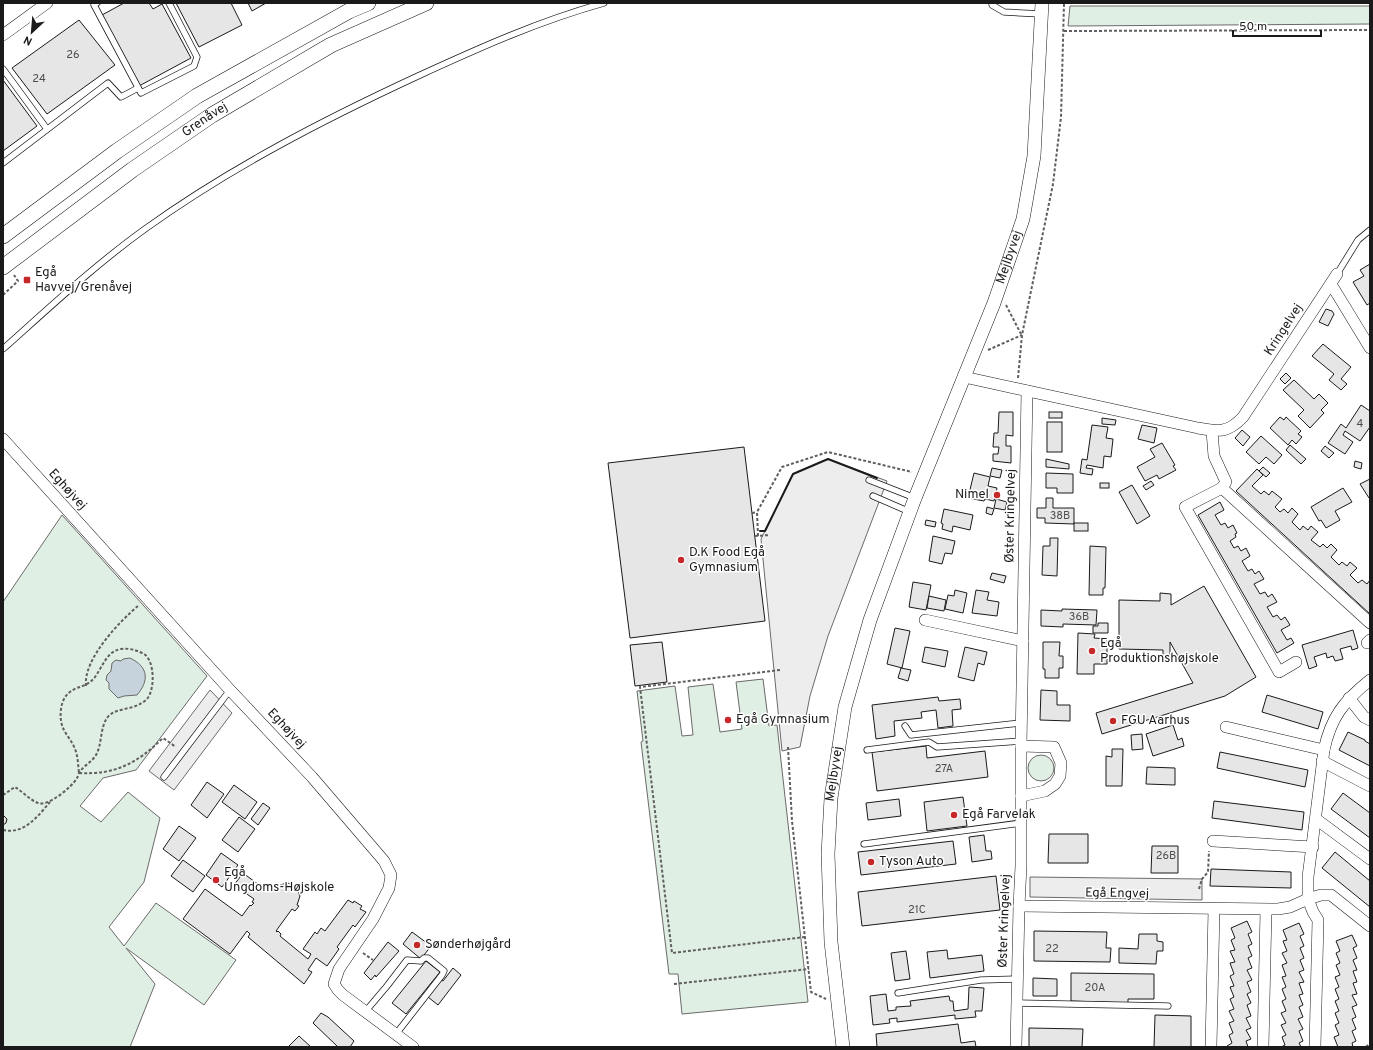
<svg xmlns="http://www.w3.org/2000/svg" width="1373" height="1050" font-family="Overpass,sans-serif">
<rect width="100%" height="100%" fill="#fff"/>
<g fill="#e0efe3" stroke="#6a6a6a">
<polygon points="1070,6 1370,6 1370,24 1068,26"/>
<polygon points="62,515 207,676 136,770 103,778 80,806 101,822 128,792 160,818 144,882 109,927 124,946 156,903 236,960 204,1005 126,948 155,984 130,1047 3,1047 3,602"/>
<polygon points="763,679 769,726 777,725 808,1002 682,1014 678,974 669,974 641,742 643,741 637,691 675,686 682,736 693,735 688,687 713,684 720,732 742,729 736,682"/>
<circle cx="1041" cy="768" r="13"/>
</g>
<g fill="#ededed" stroke="#6a6a6a">
<polygon points="828,459 887,481 828,636 810,696 800,747 782,751 761,539 793,474"/>
<polygon points="210,690 232,713 174,790 149,771"/>
<polygon points="1030,877 1202,879 1202,900 1030,897"/>
</g>
<path fill="#c6d2dc" stroke="#6a6a6a" d="M130,658C149,667 149,681 137,695L124,696L118,698L109,689V683L106,680L107,675L111,671L112,663L116,660L121,661L123,659Z"/>
<g fill="#e6e6e6" stroke="#1a1a1a">
<polygon points="124,3 149,3 153,9 162,4 191,58 139,86 102,15"/>
<polygon points="176,3 231,3 242,25 199,47"/>
<polygon points="248,3 266,3 252,11"/>
<polygon points="79,20 115,65 47,114 12,68"/>
<polygon points="3,80 37,126 3,151"/>
<polygon points="1370,264 1370,303 1367,305 1353,282 1364,276 1360,270"/>
<polygon points="1326,309 1332,311 1334,314 1328,326 1319,322"/>
<polygon points="1323,344 1351,367 1341,379 1347,384 1341,390 1329,380 1334,374 1312,356"/>
<polygon points="1286,373 1291,378 1285,384 1280,379"/>
<polygon points="1294,380 1314,399 1319,394 1328,403 1321,410 1324,413 1310,428 1298,416 1304,410 1283,390"/>
<polygon points="1361,405 1370,411 1370,427 1360,441 1345,431 1343,435 1353,442 1345,454 1328,443 1341,424 1346,428"/>
<polygon points="999,412 1013,412 1013,436 1006,435 1006,446 1011,446 1011,463 993,461 993,454 998,454 999,447 993,447 994,433 998,433"/>
<rect x="1049" y="412" width="13" height="6"/>
<polygon points="1280,417 1284,420 1286,417 1301,431 1298,434 1302,437 1296,444 1292,440 1288,445 1270,428"/>
<polygon points="1102,418 1116,420 1115,425 1102,424"/>
<rect x="1047" y="422" width="15" height="30"/>
<polygon points="1092,425 1108,427 1106,438 1113,439 1111,457 1104,456 1103,468 1087,465 1086,468 1093,469 1092,475 1080,473 1082,459 1087,460"/>
<polygon points="1142,425 1157,428 1154,443 1138,439"/>
<polygon points="1242,430 1250,437 1243,446 1235,438"/>
<polygon points="1261,436 1282,455 1274,464 1266,457 1259,464 1246,452"/>
<polygon points="1162,443 1175,465 1173,466 1176,470 1159,479 1157,475 1145,481 1137,467 1155,457 1150,449"/>
<polygon points="1290,445 1306,459 1301,464 1286,450"/>
<polygon points="1325,446 1334,453 1329,458 1321,451"/>
<polygon points="744,447 765,621 630,638 608,463"/>
<polygon points="1046,459 1069,464 1069,469 1046,467"/>
<polygon points="1355,461 1362,463 1361,469 1354,467"/>
<polygon points="1263,467 1270,473 1266,477 1259,471"/>
<polygon points="992,468 1002,470 1000,478 990,476"/>
<polygon points="1257,469 1263,475 1252,486 1261,494 1264,491 1269,495 1272,491 1282,499 1275,507 1280,512 1284,509 1288,513 1292,508 1298,514 1292,522 1300,530 1303,526 1308,530 1311,526 1318,532 1311,540 1320,547 1323,544 1327,548 1331,544 1337,550 1331,557 1339,565 1342,562 1347,566 1350,562 1357,568 1350,575 1358,583 1362,580 1367,584 1370,580 1370,614 1236,491"/>
<polygon points="974,473 990,477 988,486 997,488 994,501 985,499 984,501 968,498"/>
<polygon points="1046,473 1073,474 1073,493 1057,493 1057,488 1046,488"/>
<polygon points="1370,479 1370,497 1369,498 1360,484"/>
<polygon points="1151,481 1154,485 1146,490 1143,486"/>
<rect x="1100" y="483" width="9" height="5"/>
<polygon points="1132,485 1150,516 1137,524 1119,492"/>
<polygon points="1343,488 1352,502 1335,511 1340,520 1326,528 1321,520 1319,521 1311,507"/>
<polygon points="1046,498 1053,498 1053,508 1074,508 1074,524 1045,523 1045,518 1037,518 1037,508 1046,508"/>
<polygon points="996,499 1007,502 1005,510 994,508"/>
<polygon points="1220,502 1224,510 1215,515 1221,525 1225,523 1228,528 1233,525 1237,533 1235,534 1236,537 1230,541 1234,548 1238,546 1241,551 1246,548 1250,556 1242,561 1248,571 1252,569 1255,574 1259,571 1264,579 1254,584 1260,594 1265,592 1268,597 1272,594 1277,602 1267,607 1273,617 1277,615 1281,620 1285,617 1290,625 1281,630 1287,640 1291,638 1294,643 1277,653 1198,515"/>
<polygon points="987,507 994,509 992,515 986,513"/>
<polygon points="944,509 973,515 970,530 953,526 952,532 942,529 943,524 941,523"/>
<polygon points="926,520 936,522 935,527 925,525"/>
<rect x="1074" y="523" width="14" height="8"/>
<polygon points="933,536 955,541 952,554 945,553 942,564 929,561"/>
<polygon points="1050,538 1058,538 1057,576 1042,575 1043,546 1050,546"/>
<polygon points="1090,546 1106,547 1105,588 1103,588 1103,595 1089,595"/>
<polygon points="992,573 1006,576 1004,583 990,579"/>
<polygon points="913,582 931,585 926,610 909,607"/>
<polygon points="1204,586 1256,677 1225,696 1102,734 1096,713 1193,683 1170,642 1170,656 1163,656 1163,650 1119,649 1119,600 1160,601 1160,593 1171,594 1171,605"/>
<polygon points="955,590 967,593 963,613 945,609 948,595 954,596"/>
<polygon points="976,590 989,592 987,600 999,602 997,616 972,613"/>
<polygon points="929,596 946,600 944,611 927,608"/>
<polygon points="1062,609 1097,610 1096,625 1063,624 1063,627 1041,626 1041,610 1062,611"/>
<polygon points="1098,623 1108,623 1108,633 1093,633 1093,626 1098,626"/>
<polygon points="895,628 910,631 902,668 887,664"/>
<polygon points="1353,630 1358,648 1352,650 1351,646 1340,649 1343,659 1335,661 1333,656 1327,658 1326,653 1314,657 1317,666 1309,669 1302,645"/>
<polygon points="1078,633 1095,634 1094,638 1107,639 1107,664 1094,664 1094,674 1077,674"/>
<polygon points="662,642 667,682 635,686 630,645"/>
<polygon points="1043,642 1060,642 1059,656 1063,656 1063,668 1059,668 1059,678 1045,678 1045,669 1043,669"/>
<polygon points="925,647 948,651 945,667 922,662"/>
<polygon points="965,647 987,652 984,665 978,663 974,681 958,677"/>
<polygon points="901,668 911,670 908,681 898,678"/>
<polygon points="1041,690 1057,691 1057,705 1070,705 1070,721 1040,720"/>
<polygon points="1267,695 1323,712 1318,729 1262,712"/>
<polygon points="938,697 939,701 960,699 961,709 952,710 953,726 938,728 936,710 921,712 922,718 894,721 895,736 876,739 872,705"/>
<polygon points="1173,725 1178,740 1182,738 1184,746 1153,756 1146,734"/>
<polygon points="1348,732 1365,740 1365,741 1370,744 1370,766 1339,750"/>
<polygon points="1142,734 1143,749 1132,750 1131,735"/>
<polygon points="926,746 927,758 985,751 988,777 877,791 872,752"/>
<polygon points="1112,749 1123,749 1122,786 1106,786 1106,756 1112,757"/>
<polygon points="1220,752 1308,770 1305,787 1217,768"/>
<polygon points="1147,767 1175,768 1175,785 1146,784"/>
<polygon points="207,782 224,794 207,818 191,805"/>
<polygon points="234,785 257,802 245,819 222,802"/>
<polygon points="1343,793 1370,813 1370,838 1331,809"/>
<polygon points="963,797 967,826 927,831 924,802"/>
<polygon points="899,799 901,816 868,820 866,803"/>
<polygon points="1214,801 1304,812 1302,830 1212,818"/>
<polygon points="263,803 270,808 258,825 251,819"/>
<polygon points="3,815 7,819 6,823 3,825"/>
<polygon points="239,817 255,829 238,852 222,840"/>
<polygon points="179,826 196,838 179,861 163,849"/>
<polygon points="1049,834 1088,834 1088,863 1048,863"/>
<polygon points="984,835 986,851 991,851 992,859 972,862 969,837"/>
<polygon points="953,841 956,864 861,875 858,852"/>
<polygon points="1152,846 1178,846 1178,873 1151,873"/>
<polygon points="1335,852 1370,881 1370,907 1322,868"/>
<polygon points="221,853 238,865 222,887 206,875"/>
<polygon points="183,860 205,876 193,892 171,876"/>
<polygon points="1211,869 1291,872 1291,888 1210,886"/>
<polygon points="243,873 267,891 270,887 276,890 280,885 287,883 292,884 297,889 300,896 297,905 299,906 295,911 292,909 276,931 277,932 278,931 281,934 280,936 308,959 311,954 303,949 315,932 317,934 321,928 325,931 348,900 353,903 354,901 362,906 360,909 366,912 355,927 353,925 337,947 339,949 327,966 316,958 308,970 312,972 304,984 248,937 250,934 247,931 230,954 183,919 205,889 242,916 250,905 251,906 254,903 252,902 254,899 234,885"/>
<polygon points="996,876 1000,910 862,926 858,892"/>
<polygon points="1247,921 1252,932 1248,934 1252,944 1248,946 1252,956 1248,958 1252,968 1247,970 1252,980 1247,982 1251,992 1247,994 1251,1003 1247,1005 1251,1016 1246,1018 1251,1028 1246,1030 1251,1039 1246,1041 1248,1047 1228,1047 1227,1046 1232,1043 1229,1035 1233,1033 1229,1023 1234,1021 1229,1011 1234,1009 1230,999 1234,997 1230,987 1234,986 1230,976 1234,974 1230,963 1235,962 1230,951 1235,950 1231,940 1235,938 1231,928"/>
<polygon points="1299,923 1304,934 1300,936 1304,946 1300,948 1304,958 1300,960 1304,970 1299,972 1304,982 1299,983 1303,994 1299,995 1303,1005 1299,1007 1303,1017 1298,1019 1303,1029 1299,1031 1303,1041 1299,1043 1301,1047 1281,1047 1285,1045 1282,1037 1286,1035 1281,1025 1286,1023 1281,1013 1286,1011 1282,1001 1286,999 1282,989 1286,987 1282,977 1286,976 1282,965 1287,963 1282,953 1287,951 1283,941 1287,940 1283,930"/>
<polygon points="1034,931 1107,932 1106,948 1111,948 1110,962 1034,961"/>
<polygon points="412,932 431,946 421,959 403,944"/>
<polygon points="1139,934 1157,934 1157,941 1163,942 1163,951 1157,951 1156,964 1119,963 1119,948 1138,949"/>
<polygon points="1352,935 1357,946 1353,948 1357,958 1353,960 1357,970 1353,971 1357,982 1353,983 1357,994 1352,995 1357,1005 1352,1007 1356,1017 1352,1019 1356,1029 1352,1031 1356,1041 1352,1043 1353,1047 1338,1047 1334,1037 1339,1035 1335,1025 1339,1023 1335,1013 1339,1011 1335,1001 1339,999 1335,989 1339,987 1335,977 1340,975 1336,965 1340,963 1336,953 1340,951 1336,941"/>
<polygon points="388,942 399,951 376,977 375,975 371,980 364,973"/>
<polygon points="947,950 948,959 982,955 984,971 930,978 927,952"/>
<polygon points="906,951 910,979 895,981 891,953"/>
<polygon points="426,961 440,972 406,1014 392,1003"/>
<polygon points="453,968 461,975 438,1005 428,997 441,980 443,981"/>
<polygon points="1071,973 1154,974 1154,999 1128,999 1128,1003 1071,1001"/>
<polygon points="1033,978 1057,979 1057,996 1033,996"/>
<polygon points="969,987 984,988 982,1011 975,1011 976,1017 955,1019 955,1015 897,1022 897,1018 889,1019 890,1023 873,1025 870,996 886,994 888,1011 896,1010 896,1007 911,1006 910,1001 949,996 950,1001 953,1001 954,1011 968,1009"/>
<polygon points="321,1013 328,1017 354,1041 350,1047 338,1047 313,1023"/>
<polygon points="1155,1015 1191,1016 1191,1047 1154,1047"/>
<polygon points="958,1024 961,1043 975,1041 976,1047 877,1047 876,1034"/>
<polygon points="1029,1028 1083,1029 1082,1047 1029,1047"/>
<polygon points="299,1036 311,1047 288,1047"/>
</g>
<g fill="none" stroke-linecap="round" stroke-linejoin="round">
<g stroke="#1a1a1a" stroke-width="7">
<g id="service">
<polyline points="97,3 94,5 141,93 194,66 197,57 169,3"/>
<polyline points="992,3 992,5 1004,12 1042,14"/>
<polyline points="3,69 47,129"/>
<polyline points="3,163 108,83 121,97 138,88"/>
<polyline points="1337,274 1358,240 1370,230"/>
<path d="M3,349C49,308 95,265 145,229C230,168 323,120 418,76C479,48 539,21 604,3"/>
<polyline points="869,480 915,498"/>
<polyline points="873,496 910,512"/>
<polyline points="905,726 911,735 1021,723"/>
<polyline points="867,750 929,742 937,747 1021,741"/>
<polyline points="164,777 230,690"/>
<polyline points="864,844 1021,823"/>
<polyline points="898,993 981,980 1017,979"/>
<polyline points="1017,1003 1168,1006"/>
<polyline points="365,1012 387,986 407,960 421,961 424,958 428,958 444,971 442,975 396,1034"/>
</g>
</g>
<g stroke="#1a1a1a" stroke-width="12">
<g id="minor">
<polyline points="3,35 47,3"/>
<polyline points="1331,284 1370,348"/>
<path d="M964,377L1198,428C1219,432 1228,433 1243,417L1337,274"/>
<polyline points="1212,431 1214,456 1226,482 1222,488"/>
<polyline points="3,439 230,690 312,777 384,861 391,875 389,888 373,919 339,969 334,984 338,990 343,995 413,1047"/>
<polyline points="925,620 1023,641"/>
<polyline points="1367,643 1370,640"/>
<polyline points="1296,662 1279,672 1185,507 1222,488 1370,623"/>
<polyline points="1349,698 1364,717 1370,720"/>
<polyline points="1226,727 1324,750"/>
<polyline points="1021,746 1054,747 1061,763 1060,776 1055,784 1045,791 1021,796"/>
<polyline points="1322,761 1370,786"/>
<polyline points="1316,819 1370,859"/>
<polyline points="1213,841 1313,847"/>
<path d="M1019,906L1278,909L1290,907L1308,899V877L1324,750C1331,717 1344,701 1370,680"/>
<polyline points="1016,1047 1019,906 1021,866 1021,746 1027,391"/>
<polyline points="1211,1047 1214,909"/>
<polyline points="1263,1047 1266,910"/>
<polyline points="1315,1047 1318,920 1313,912 1308,899 1321,895 1331,895 1370,926"/>
</g>
</g>
<g stroke="#1a1a1a" stroke-width="14">
<g id="tertiary">
<path id="s1" d="M843,1047L831,942L828,854L831,798L845,707L870,620L915,498L994,303L1023,219L1034,156L1042,3"/>
</g>
</g>
<g stroke="#1a1a1a" stroke-width="16">
<g id="secondary">
<polyline points="3,236 117,151 197,96 349,11 368,3"/>
<path id="s2" d="M3,267L132,170L212,115L331,45L426,3"/>
</g>
</g>
<g stroke="#5f5f5f" stroke-width="2" stroke-dasharray="3 2" stroke-linecap="butt">
<polyline points="1064,31 1370,30"/>
<polyline points="3,295 18,281 14,275"/>
<polyline points="1006,305 1021,334"/>
<polyline points="988,350 1022,335"/>
<polyline points="1018,378 1022,335 1053,184 1061,117 1064,3"/>
<polyline points="752,513 757,512"/>
<polyline points="755,536 770,535"/>
<polyline points="758,536 757,512 782,467 828,452 912,472"/>
<polyline points="780,670 640,687 672,953 805,937"/>
<path d="M86,686C83,659 120,621 139,605"/>
<polyline points="788,747 792,821 811,992 826,999"/>
<path d="M79,773C116,775 137,763 163,738L176,747"/>
<path d="M3,795L15,787C23,792 30,800 38,803C48,807 72,787 77,778C78,777 78,774 79,773C83,766 92,762 96,755C102,745 100,728 107,718C114,708 130,710 140,704C142,703 145,701 147,699C155,690 155,661 144,654C136,650 130,648 121,649C107,651 103,666 95,677C86,689 74,685 66,696C60,703 59,719 63,728C66,735 72,741 75,749C78,756 78,765 79,773"/>
<path d="M3,830C24,835 38,816 50,802"/>
<polyline points="1199,889 1202,879 1208,872 1209,851"/>
<polyline points="363,953 373,960"/>
<polyline points="674,984 809,969"/>
<polyline points="1366,1047 1370,1043"/>
</g>
<use href="#service" stroke="#fff" stroke-width="5.5"/>
<use href="#minor" stroke="#fff" stroke-width="11"/>
<use href="#tertiary" stroke="#fff" stroke-width="13"/>
<use href="#secondary" stroke="#fff" stroke-width="15"/>
<polyline stroke="#1a1a1a" stroke-width="2" points="760,531 765,531 793,474 828,459 877,478"/>
</g>
<g fill="#c62828" stroke="#fff" stroke-width="1.5">
<rect x="23" y="276" width="8" height="8" rx="2"/>
<circle cx="997" cy="495" r="4"/>
<circle cx="681" cy="560" r="4"/>
<circle cx="1092" cy="651" r="4"/>
<circle cx="728" cy="720" r="4"/>
<circle cx="1113" cy="721" r="4"/>
<circle cx="954" cy="815" r="4"/>
<circle cx="871" cy="862" r="4"/>
<circle cx="216" cy="880" r="4"/>
<circle cx="417" cy="945" r="4"/>
</g>
<g text-anchor="middle" dominant-baseline="central" stroke-width="3" stroke-linejoin="round" paint-order="stroke">
<g font-size="11" fill="#4d4d4d">
<text x="73" y="55">26</text>
<text x="39" y="79">24</text>
<text x="1360" y="424">4</text>
<text x="1060" y="516">38B</text>
<text x="1079" y="617">36B</text>
<text x="944" y="769">27A</text>
<text x="1166" y="856">26B</text>
<text x="917" y="910">21C</text>
<text x="1052" y="949">22</text>
<text x="1095" y="988">20A</text>
</g>
<g font-size="13" fill="#1a1a1a" stroke="#fff">
<text stroke="none"><textPath href="#s2" startOffset="250">Grenåvej</textPath></text>
<text stroke="none"><textPath href="#s1" startOffset="821">Mejlbyvej</textPath></text>
<text transform="translate(1284 330) rotate(-57)">Kringelvej</text>
<text transform="translate(67 490) rotate(48)">Eghøjvej</text>
<text transform="translate(1011 516) rotate(-89)">Øster Kringelvej</text>
<text transform="translate(286 729) rotate(47)">Eghøjvej</text>
<text stroke="none"><textPath href="#s1" startOffset="274">Mejlbyvej</textPath></text>
<text transform="translate(1117 894) rotate(1)">Egå Engvej</text>
<text transform="translate(1005 921) rotate(-88)">Øster Kringelvej</text>
</g>
<g font-size="13" fill="#1a1a1a" stroke="#fff" text-anchor="start">
<text x="35" y="273">Egå<tspan x="35" dy="15">Havvej/Grenåvej</tspan></text>
<text x="989" y="495" text-anchor="end">Nimel</text>
<text x="689" y="553">D.K Food Egå<tspan x="689" dy="15">Gymnasium</tspan></text>
<text x="1100" y="644">Egå<tspan x="1100" dy="15">Produktionshøjskole</tspan></text>
<text x="736" y="720">Egå Gymnasium</text>
<text x="1121" y="721">FGU Aarhus</text>
<text x="962" y="815">Egå Farvelak</text>
<text x="879" y="862">Tyson Auto</text>
<text x="224" y="873">Egå<tspan x="224" dy="15">Ungdoms-Højskole</tspan></text>
<text x="425" y="945">Sønderhøjgård</text>
</g>
</g>
<rect width="1373" height="1050" fill="none" stroke="#1a1a1a" stroke-width="8"/>
<g transform="translate(32 32) rotate(206)" stroke="#ffffff" stroke-width="3" paint-order="stroke">
<path d="M0-3L7 15L0 10L-7 15Z" fill="#1a1a1a"/>
<text y="-6" font-size="11" font-weight="bold" text-anchor="middle" fill="#1a1a1a">N</text>
</g>
<path d="M1233 30v6h88v-6" fill="none" stroke="#1a1a1a" stroke-width="2"/>
<text x="1239" y="30" font-size="12" fill="#1a1a1a" stroke="#ffffff" stroke-width="3" paint-order="stroke">50 m</text>
</svg>
